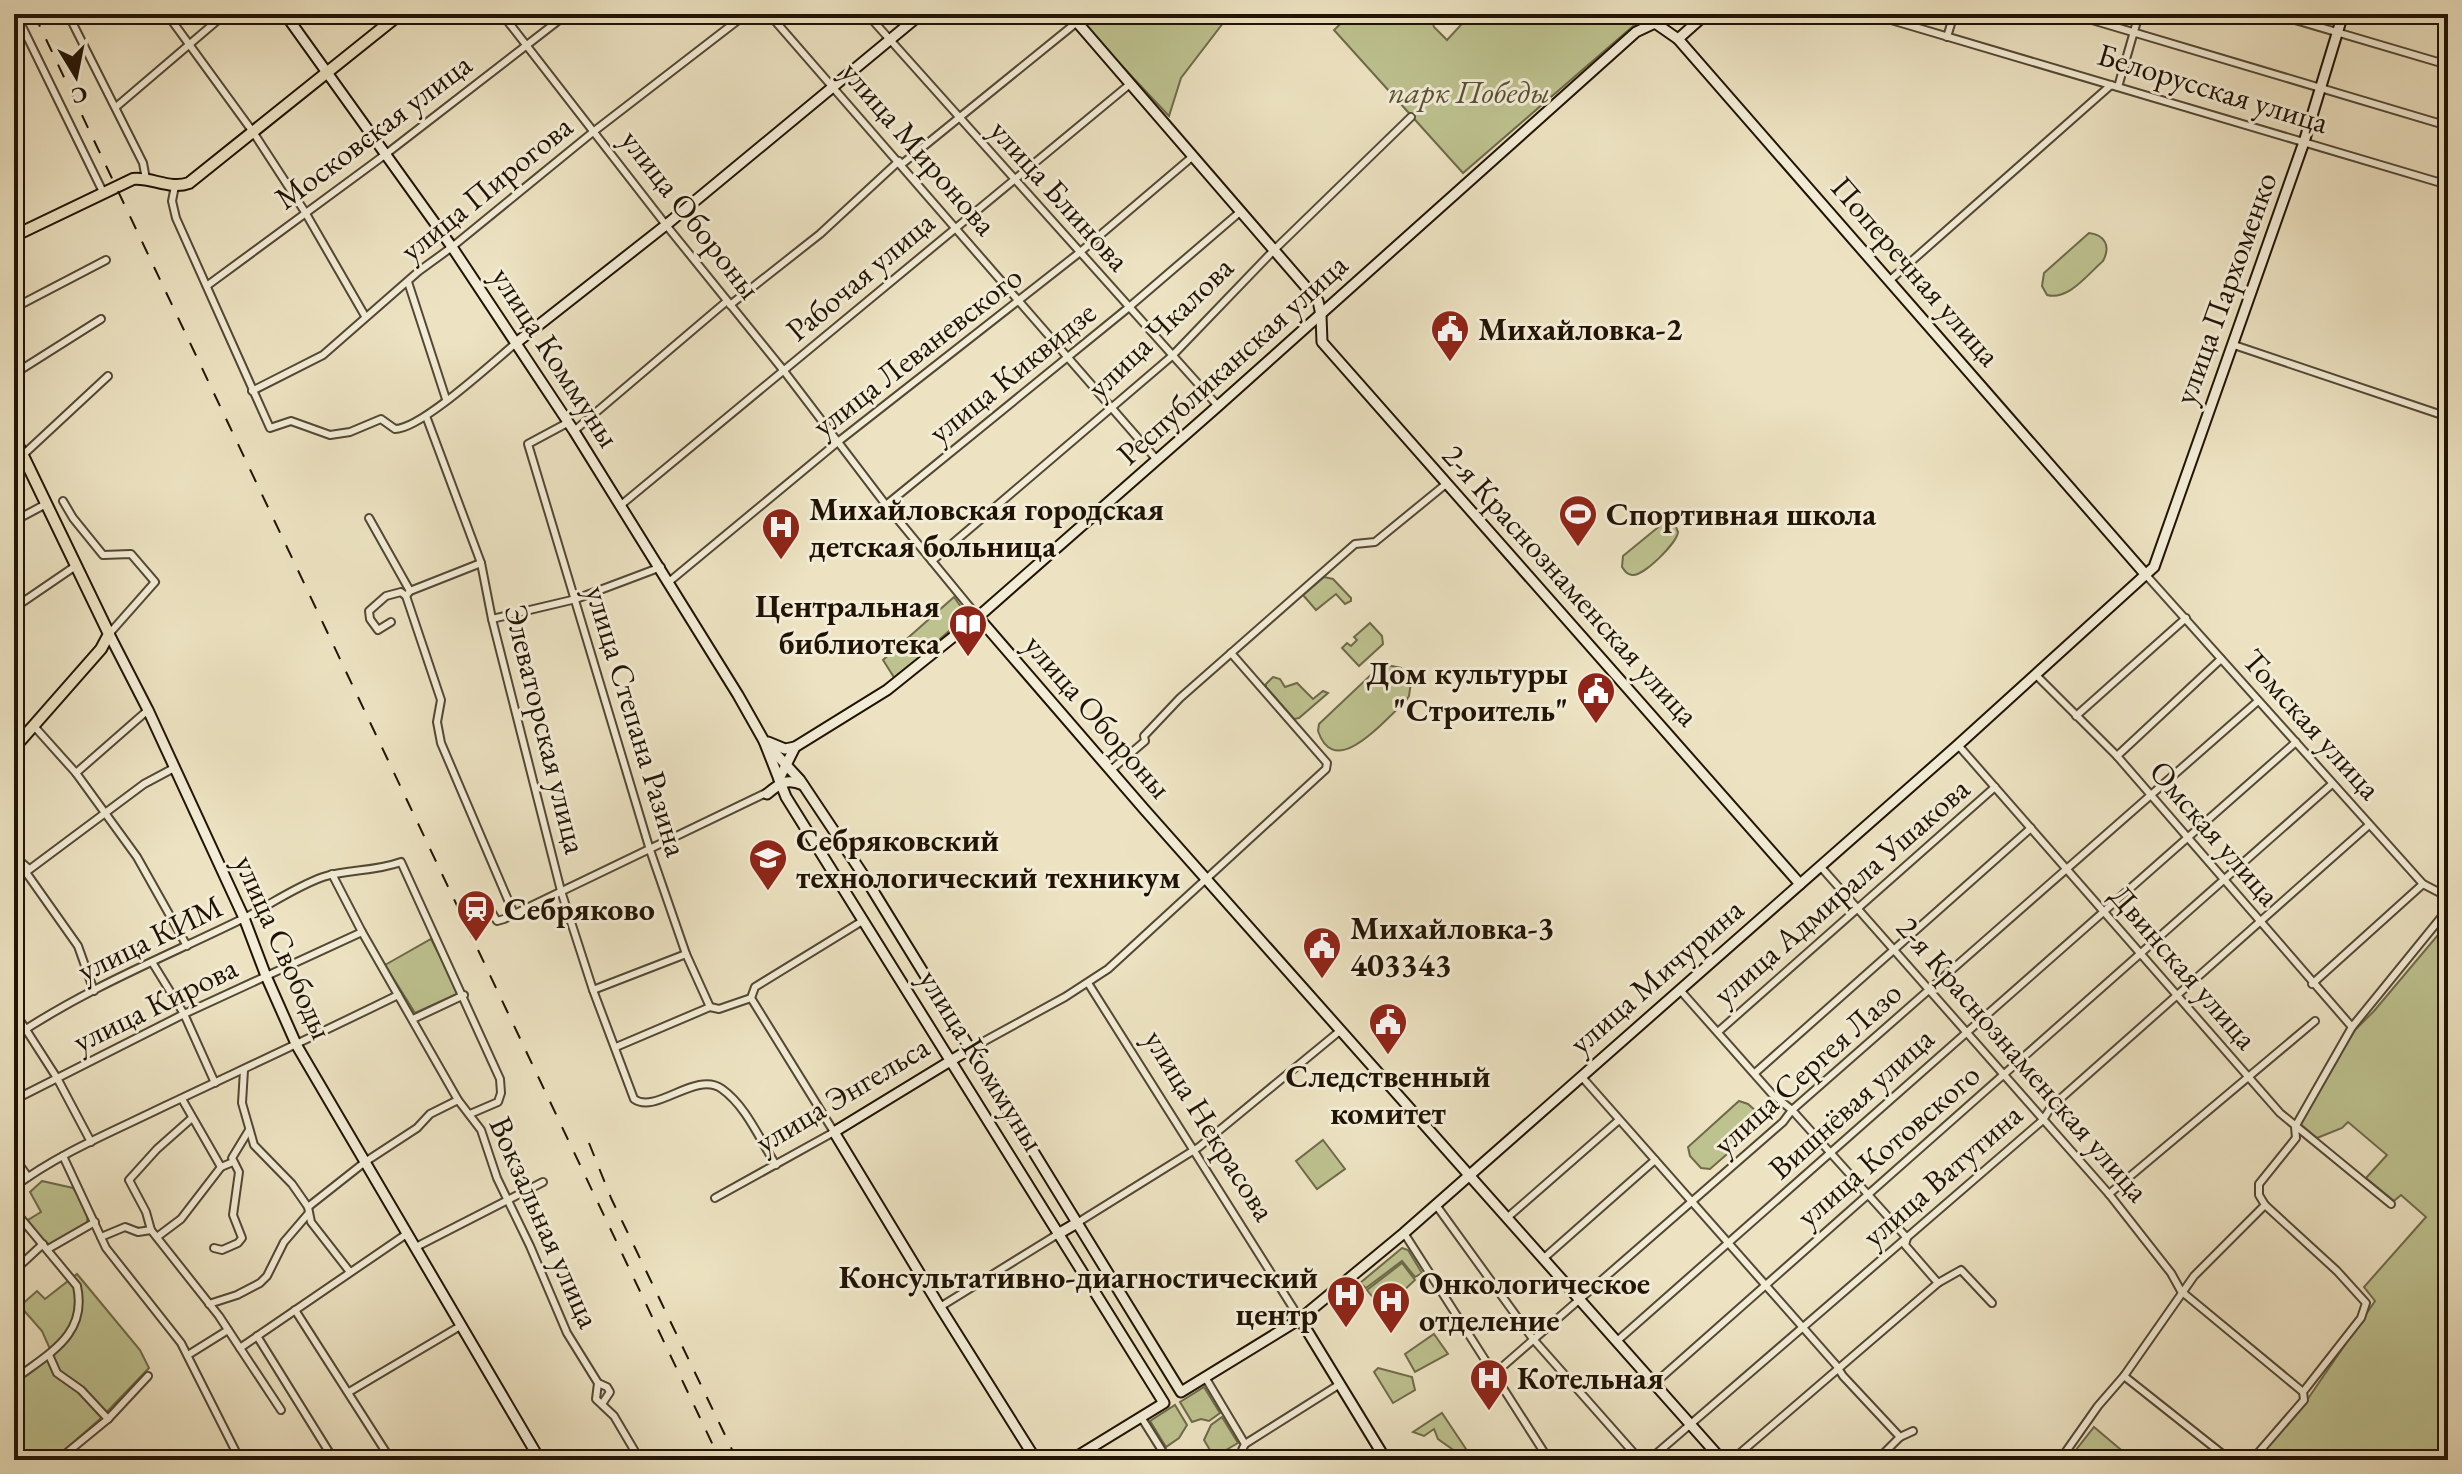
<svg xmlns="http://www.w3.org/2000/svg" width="2462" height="1474" font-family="'EB Garamond',serif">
<rect width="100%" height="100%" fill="#ede3c2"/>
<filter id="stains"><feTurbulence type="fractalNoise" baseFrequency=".0025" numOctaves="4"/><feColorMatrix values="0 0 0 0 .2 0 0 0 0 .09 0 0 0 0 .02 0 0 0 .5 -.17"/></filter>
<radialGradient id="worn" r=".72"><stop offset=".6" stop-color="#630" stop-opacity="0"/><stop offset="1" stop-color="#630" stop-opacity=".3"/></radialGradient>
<g fill="#bdc28f" stroke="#6e6a4a" stroke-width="2">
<polygon points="1073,14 1230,14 1181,78 1169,116"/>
<polygon points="1351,14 1430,14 1434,27 1447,40 1471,14 1632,14 1639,21 1463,173 1334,30"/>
<path d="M2089,233C2105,235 2111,246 2103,261C2088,274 2068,301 2047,295L2042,286L2044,273Z"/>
<path d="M1662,524L1676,527L1678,532C1677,543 1643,577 1632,575C1626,574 1625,571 1622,567L1623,556Z"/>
<polygon points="1324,577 1333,579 1351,598 1351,601 1345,604 1336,594 1316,610 1303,595"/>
<polygon points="954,597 967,615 895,679 883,660"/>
<polygon points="1370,623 1382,636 1383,644 1359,666 1342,648 1347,643 1351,646 1357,640 1354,637"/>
<path d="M1387,665L1401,668L1411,682L1409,696L1405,702C1383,721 1335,781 1318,731L1319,724L1376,670Z"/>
<polygon points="1273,677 1280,679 1285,687 1297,683 1313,699 1323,691 1328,693 1299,718 1294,719 1266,687 1266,684"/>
<polygon points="2448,923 2448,1460 2255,1460 2305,1403 2375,1301 2364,1287 2426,1217 2401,1195 2394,1201 2366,1178 2387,1155 2348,1122 2342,1128 2317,1138 2299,1123 2355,1030 2374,1011"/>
<polygon points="431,939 459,993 415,1013 385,965"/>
<polygon points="1739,1101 1748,1104 1757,1112 1758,1127 1710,1169 1701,1168 1690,1156 1688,1147"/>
<polygon points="1323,1140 1345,1169 1317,1189 1296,1161"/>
<polygon points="42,1181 73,1188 88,1209 87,1223 51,1246 32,1230 28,1220 41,1212 30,1192"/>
<polygon points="1402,1248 1408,1250 1422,1273 1415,1277 1402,1261 1366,1288 1360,1283"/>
<polygon points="1402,1263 1415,1280 1383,1310 1367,1290"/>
<polygon points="77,1274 140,1350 149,1368 100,1419 53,1460 14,1460 14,1383 50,1349 42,1331 20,1306 37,1291 45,1299"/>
<polygon points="1434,1334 1448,1354 1415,1372 1405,1354"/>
<polygon points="1378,1368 1412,1377 1415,1390 1393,1403 1374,1372"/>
<polygon points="1204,1387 1220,1413 1209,1421 1201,1419 1192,1422 1180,1402"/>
<polygon points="1175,1405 1187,1425 1179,1438 1166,1447 1150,1421"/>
<polygon points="1442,1413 1468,1452 1462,1456 1438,1439 1434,1429 1424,1436 1413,1432"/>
<polygon points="1222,1417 1238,1443 1214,1457 1204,1440 1211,1425"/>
<polygon points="2094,1427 2133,1460 2068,1460"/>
</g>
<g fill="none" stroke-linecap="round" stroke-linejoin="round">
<g stroke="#534734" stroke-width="10">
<g id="street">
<polyline points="16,14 103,192"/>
<polyline points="68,14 143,163 146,179"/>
<polyline points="167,14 253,132 305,212 365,316"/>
<polyline points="502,14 666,225 784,371 886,505 978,617"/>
<polyline points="769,14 1157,460"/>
<polyline points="867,14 1218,406"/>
<polyline points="1871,14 2448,185"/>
<polyline points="2072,14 2448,126"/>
<polyline points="2275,14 2448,65"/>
<polyline points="1655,23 1657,14"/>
<polyline points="1947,37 1954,14"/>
<polyline points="2118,87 2139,14"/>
<polyline points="116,107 225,14"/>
<polyline points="902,164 1076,23"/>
<path d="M175,186L172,201L176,218L270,428L291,421L330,435L350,432L381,419L395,429C421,429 493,362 516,343"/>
<polyline points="1889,281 2111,85"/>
<polyline points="408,282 446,399"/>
<polyline points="208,285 386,154 567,14"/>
<polyline points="730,305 820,234 899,161"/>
<polyline points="14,308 106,260"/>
<polyline points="2234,345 2448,417"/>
<polyline points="14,374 101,319"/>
<polyline points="252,391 323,355 419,271 452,247 593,132 746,14"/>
<path d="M426,416L481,563L492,619L561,891L593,990L634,1099C656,1115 696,1070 722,1089C746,1106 760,1140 776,1165"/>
<polyline points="569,422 528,444 650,850 686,954 710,1007"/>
<polyline points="574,431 727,301"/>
<polyline points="23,455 108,376"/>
<polyline points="63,501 73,518 103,555 131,554 155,582 109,634"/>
<polyline points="621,505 1130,84"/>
<polyline points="886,505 1128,308 1240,212"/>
<polyline points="369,518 410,591 406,596"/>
<polyline points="14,521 46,504"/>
<polyline points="932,561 1172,356 1274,250 1411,117"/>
<polyline points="2146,575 2423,884 2448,897"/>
<polyline points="670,581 839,441 1079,253 1192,157"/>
<polyline points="410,591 481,563"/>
<polyline points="14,608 77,565"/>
<polyline points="492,619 576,599 661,567"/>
<polyline points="391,622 378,630 370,619 369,611 386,596 401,592 406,596 441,700 437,722 441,743 514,914"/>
<polyline points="2036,675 2117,756 2352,1027"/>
<polyline points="2076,716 2186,618"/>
<polyline points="33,725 76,773 137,857 187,946"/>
<polyline points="1958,745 2280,1113 2391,1204"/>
<polyline points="2117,756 2221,659"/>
<polyline points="1111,770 1145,741 1144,736 1180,698 1355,544 1375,542 1446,484"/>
<polyline points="76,773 148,710"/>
<polyline points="14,856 28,868"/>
<polyline points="1820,866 2109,1194 2171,1273 2181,1291 2303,1392"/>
<polyline points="25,871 78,946 94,991"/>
<polyline points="332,874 362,932 458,1100 481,1130 497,1178 530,1246 567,1333 598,1383 596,1399 614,1416 640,1460"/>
<polyline points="14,881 144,784 174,768"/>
<polyline points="491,911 497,921 504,919 770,791"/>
<polyline points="152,962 184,1014 215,1083"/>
<polyline points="1088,983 1300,1319"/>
<polyline points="2312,984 2423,884"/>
<polyline points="593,990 686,954"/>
<polyline points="1680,990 1772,1094 1792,1110 1907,1238 1905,1245 1938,1283 1961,1270 1992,1303"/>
<polyline points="751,998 755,987 864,920"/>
<polyline points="14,1011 57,1078 91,1142"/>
<polyline points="413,1019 464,995"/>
<polyline points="1719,1031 1995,787"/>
<path d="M14,1037C83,990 162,958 236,922C266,908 292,888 323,877C348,869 373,872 401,862L500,1079L501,1093L498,1102L470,1114"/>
<polyline points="616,1047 710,1007 719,1009 751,998"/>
<polyline points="970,1049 1065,997 1108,969 1326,769 1327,763 1231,653"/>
<polyline points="244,1070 242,1103 254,1145 292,1184 308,1207 311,1222 350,1272"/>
<polyline points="1755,1073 2031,828"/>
<polyline points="1581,1076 1836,1365 1843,1376 1900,1437"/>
<polyline points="182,1099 221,1167"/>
<polyline points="14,1100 184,1014 362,932"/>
<polyline points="192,1118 157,1149 129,1180 146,1212 151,1230 219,1316 240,1348 408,1233"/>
<polyline points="63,1156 106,1248 181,1343 240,1460"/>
<polyline points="14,1157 28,1177"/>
<path d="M14,1187C59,1153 114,1131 165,1106C243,1069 321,1033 398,995"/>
<polyline points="2109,1194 2315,1021"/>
<polyline points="715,1198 834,1132 751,998"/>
<polyline points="1436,1205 1533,1339 1640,1460"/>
<polyline points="308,1207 365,1162 417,1128 430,1114 458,1100"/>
<path d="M14,1210L77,1286C88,1336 47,1354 14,1380"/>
<polyline points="1508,1217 1619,1120"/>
<polyline points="1077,1223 1199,1147 1341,1030"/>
<polyline points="1404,1233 1549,1460"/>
<polyline points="101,1237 125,1227 138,1232 151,1230"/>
<polyline points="157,1237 181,1219 221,1167 233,1162"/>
<polyline points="416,1247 543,1182"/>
<polyline points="214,1248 222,1250 238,1243 242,1238 233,1215 239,1172 232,1158 249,1130"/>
<polyline points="48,1249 95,1222"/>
<polyline points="1544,1258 1655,1160"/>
<polyline points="14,1271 43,1244"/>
<polyline points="209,1304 237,1295 260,1283 267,1276 284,1242 308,1214"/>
<polyline points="940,1307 1058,1234"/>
<polyline points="295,1310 391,1460"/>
<polyline points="257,1336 334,1460"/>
<polyline points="1617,1341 2296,742"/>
<polyline points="240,1348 281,1410"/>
<polyline points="49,1355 57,1373 81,1390 108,1419"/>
<polyline points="188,1355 228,1330"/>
<polyline points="1494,1374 1783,1122 1792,1110 2258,701"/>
<polyline points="2124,1376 2230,1460"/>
<polyline points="1205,1377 1245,1444 1242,1450 1248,1460"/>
<polyline points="598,1383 607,1387 610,1392 602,1404"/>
<polyline points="1655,1383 2332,784"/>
<polyline points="349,1392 462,1325"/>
<polyline points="1141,1417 1168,1460"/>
<polyline points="1245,1444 1340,1384"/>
<polyline points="58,1460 108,1419 148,1376"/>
<polyline points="1649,1460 2043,1120 2051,1107 2369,825"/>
<polyline points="1732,1460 1938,1283"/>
<polyline points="1877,1460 1900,1437 1913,1431"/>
<polyline points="2060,1460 2098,1406 2124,1376 2194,1276 2265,1205 2259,1195 2259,1184 2296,1138 2295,1127 2352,1027 2448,909"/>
<polyline points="2252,1460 2304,1400 2303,1392 2361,1318 2366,1303 2337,1271 2265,1205"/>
</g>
</g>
<g stroke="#201305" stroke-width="13">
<g id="secondary">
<polyline points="285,14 452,247 574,431 738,695 764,741 786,797 1164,1403 1071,1460"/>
<polyline points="1070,14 1318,301 1321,315 1322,342 1800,884"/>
<polyline points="1678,39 1706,14"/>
<polyline points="516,343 666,225 921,14"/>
<polyline points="978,617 1144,809 1722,1460"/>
<polyline points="109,634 148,710 244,918 266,976 297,1046 540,1460"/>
<polyline points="764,741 800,780 864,876 1181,1392 1300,1319 1404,1233 1958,745 2154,567 2304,142 2343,14"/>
<polyline points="768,742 785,749 795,747"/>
<polyline points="779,779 795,747 887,690 978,617 1218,406 1636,32 1655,23 1678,39 2146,575"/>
<path d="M767,794C780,783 787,778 803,785"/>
<polyline points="970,1049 834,1132 940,1307 1036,1460"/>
<polyline points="1058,1234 1077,1223"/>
<polyline points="1300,1319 1386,1460"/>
</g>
</g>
<g stroke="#201305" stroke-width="14">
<g id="primary">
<path d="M14,236L133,179C152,177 170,190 189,183L400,14"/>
<polyline points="14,437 109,634 101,649 14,748"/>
</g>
</g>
<use href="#street" stroke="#f3edd7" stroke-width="6"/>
<use href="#secondary" stroke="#f3edd7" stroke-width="9"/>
<use href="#primary" stroke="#ede3c2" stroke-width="10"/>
<g stroke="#201305" stroke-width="2" stroke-dasharray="14 14" stroke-linecap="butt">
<polyline points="34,14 720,1460"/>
<polyline points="589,1143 611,1198 737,1460"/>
</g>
</g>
<defs>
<g id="civic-pin" transform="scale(2)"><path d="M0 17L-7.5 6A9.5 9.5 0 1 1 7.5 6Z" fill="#8f2418" stroke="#f3edd7"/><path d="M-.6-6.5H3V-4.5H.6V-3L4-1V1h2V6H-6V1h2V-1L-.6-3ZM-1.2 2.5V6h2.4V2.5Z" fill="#fff"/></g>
<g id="stadium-pin" transform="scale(2)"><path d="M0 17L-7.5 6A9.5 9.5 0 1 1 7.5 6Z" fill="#8f2418" stroke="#f3edd7"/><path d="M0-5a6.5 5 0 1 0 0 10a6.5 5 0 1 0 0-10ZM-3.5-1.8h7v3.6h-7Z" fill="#fff"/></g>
<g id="hospital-pin" transform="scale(2)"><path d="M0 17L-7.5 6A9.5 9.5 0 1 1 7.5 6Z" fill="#8f2418" stroke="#f3edd7"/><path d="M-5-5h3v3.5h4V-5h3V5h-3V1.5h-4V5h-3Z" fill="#fff"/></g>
<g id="library-pin" transform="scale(2)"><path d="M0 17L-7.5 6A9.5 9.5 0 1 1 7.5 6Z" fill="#8f2418" stroke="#f3edd7"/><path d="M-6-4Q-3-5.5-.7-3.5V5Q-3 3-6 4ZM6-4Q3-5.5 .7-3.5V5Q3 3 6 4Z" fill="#fff"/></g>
<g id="university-pin" transform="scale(2)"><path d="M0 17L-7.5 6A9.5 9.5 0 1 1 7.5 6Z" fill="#8f2418" stroke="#f3edd7"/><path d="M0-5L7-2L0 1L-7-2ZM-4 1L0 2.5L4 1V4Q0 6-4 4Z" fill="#fff"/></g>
<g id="station-pin" transform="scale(2)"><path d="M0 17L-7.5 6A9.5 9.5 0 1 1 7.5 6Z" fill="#8f2418" stroke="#f3edd7"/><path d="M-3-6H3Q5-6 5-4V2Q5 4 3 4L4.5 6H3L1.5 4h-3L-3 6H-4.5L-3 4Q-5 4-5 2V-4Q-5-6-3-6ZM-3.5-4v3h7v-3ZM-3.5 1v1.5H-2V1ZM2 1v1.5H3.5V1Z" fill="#fff"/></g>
</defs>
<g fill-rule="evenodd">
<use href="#civic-pin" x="1450" y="329"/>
<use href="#stadium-pin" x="1578" y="514"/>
<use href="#hospital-pin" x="781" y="527"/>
<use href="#library-pin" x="968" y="624"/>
<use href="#civic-pin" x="1596" y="691"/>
<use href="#university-pin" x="768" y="858"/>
<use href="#station-pin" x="476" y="909"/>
<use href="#civic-pin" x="1322" y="946"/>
<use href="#civic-pin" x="1388" y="1022"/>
<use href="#hospital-pin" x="1346" y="1295"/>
<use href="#hospital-pin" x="1391" y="1301"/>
<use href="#hospital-pin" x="1489" y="1378"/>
</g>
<g text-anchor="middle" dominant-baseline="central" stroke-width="6" stroke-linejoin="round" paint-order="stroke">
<g font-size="32" fill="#201305" stroke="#f3edd7">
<text transform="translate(2213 88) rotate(17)">Белорусская улица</text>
<text transform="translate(373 131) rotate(-37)">Московская улица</text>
<text transform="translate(919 148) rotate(49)">улица Миронова</text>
<text transform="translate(486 188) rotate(-39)">улица Пирогова</text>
<text transform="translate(1060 195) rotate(48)">улица Блинова</text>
<text transform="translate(691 214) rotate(52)">улица Обороны</text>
<text transform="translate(1916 271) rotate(49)">Поперечная улица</text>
<text transform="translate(860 276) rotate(-40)">Рабочая улица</text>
<text transform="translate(2225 288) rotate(-70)">улица Пархоменко</text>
<text transform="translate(1160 327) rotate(-44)">улица Чкалова</text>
<text transform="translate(917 351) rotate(-38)">улица Леваневского</text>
<text transform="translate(556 357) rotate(57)">улица Коммуны</text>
<text transform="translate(1232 359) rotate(-42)">Республиканская улица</text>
<text transform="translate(1012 372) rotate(-39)">улица Киквидзе</text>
<text transform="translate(1571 585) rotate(48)">2-я Краснознаменская улица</text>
<text transform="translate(1098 716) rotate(49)">улица Обороны</text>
<text transform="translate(637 721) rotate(73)">улица Степана Разина</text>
<text transform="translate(2312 724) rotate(48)">Томская улица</text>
<text transform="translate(546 729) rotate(76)">Элеваторская улица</text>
<text transform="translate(2215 833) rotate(49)">Омская улица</text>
<text transform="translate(1841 891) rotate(-41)">улица Адмирала Ушакова</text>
<text transform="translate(150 938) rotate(-26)">улица КИМ</text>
<text transform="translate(284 947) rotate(66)">улица Свободы</text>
<text transform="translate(2184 967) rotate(49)">Двинская улица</text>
<text transform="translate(1656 976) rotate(-41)">улица Мичурина</text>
<text transform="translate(155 1004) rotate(-26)">улица Кирова</text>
<text transform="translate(2023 1059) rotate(49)">2-я Краснознаменская улица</text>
<text transform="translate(982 1060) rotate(58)">улица Коммуны</text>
<text transform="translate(1807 1068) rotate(-42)">улица Сергея Лазо</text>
<text transform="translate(842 1094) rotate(-31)">улица Энгельса</text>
<text transform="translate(1851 1103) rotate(-42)">Вишнёвая улица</text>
<text transform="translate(1210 1125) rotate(58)">улица Некрасова</text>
<text transform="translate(1888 1145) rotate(-41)">улица Котовского</text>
<text transform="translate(1942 1175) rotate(-41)">улица Ватутина</text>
<text transform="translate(545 1222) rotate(66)">Вокзальная улица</text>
</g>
<g font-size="32" font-style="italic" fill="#575035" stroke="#f3edd7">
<text x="1469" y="92">парк Победы</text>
</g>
<g font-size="32" font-weight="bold" fill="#201305" stroke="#f3edd7" text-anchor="start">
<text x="1478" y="329">Михайловка-2</text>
<text x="809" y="509">Михайловская городская<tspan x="809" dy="37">детская больница</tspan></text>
<text x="1606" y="514">Спортивная школа</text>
<text x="940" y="606" text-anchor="end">Центральная<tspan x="940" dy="37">библиотека</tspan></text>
<text x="1568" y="673" text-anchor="end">Дом культуры<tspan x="1568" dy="37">"Строитель"</tspan></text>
<text x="796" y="840">Себряковский<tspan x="796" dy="37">технологический техникум</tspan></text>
<text x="504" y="909">Себряково</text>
<text x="1350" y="928">Михайловка-3<tspan x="1350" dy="37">403343</tspan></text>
<text x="1388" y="1076" text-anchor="middle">Следственный<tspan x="1388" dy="37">комитет</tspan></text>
<text x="1318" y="1277" text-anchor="end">Консультативно-диагностический<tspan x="1318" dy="37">центр</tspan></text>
<text x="1419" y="1283">Онкологическое<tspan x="1419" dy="37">отделение</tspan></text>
<text x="1517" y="1378">Котельная</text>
</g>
</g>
<rect width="2462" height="1474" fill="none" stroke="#ede3c2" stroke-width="48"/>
<rect x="16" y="16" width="2430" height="1442" fill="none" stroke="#201305" stroke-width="4"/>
<rect x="24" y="24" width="2414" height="1426" fill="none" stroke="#201305" stroke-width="2"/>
<g transform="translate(76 76) rotate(170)" stroke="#f3edd7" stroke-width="6" paint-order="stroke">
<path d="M0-6L14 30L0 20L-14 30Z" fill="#201305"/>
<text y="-12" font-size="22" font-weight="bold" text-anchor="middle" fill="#201305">С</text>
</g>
<rect width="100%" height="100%" filter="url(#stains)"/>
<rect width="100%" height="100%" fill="url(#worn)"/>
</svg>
